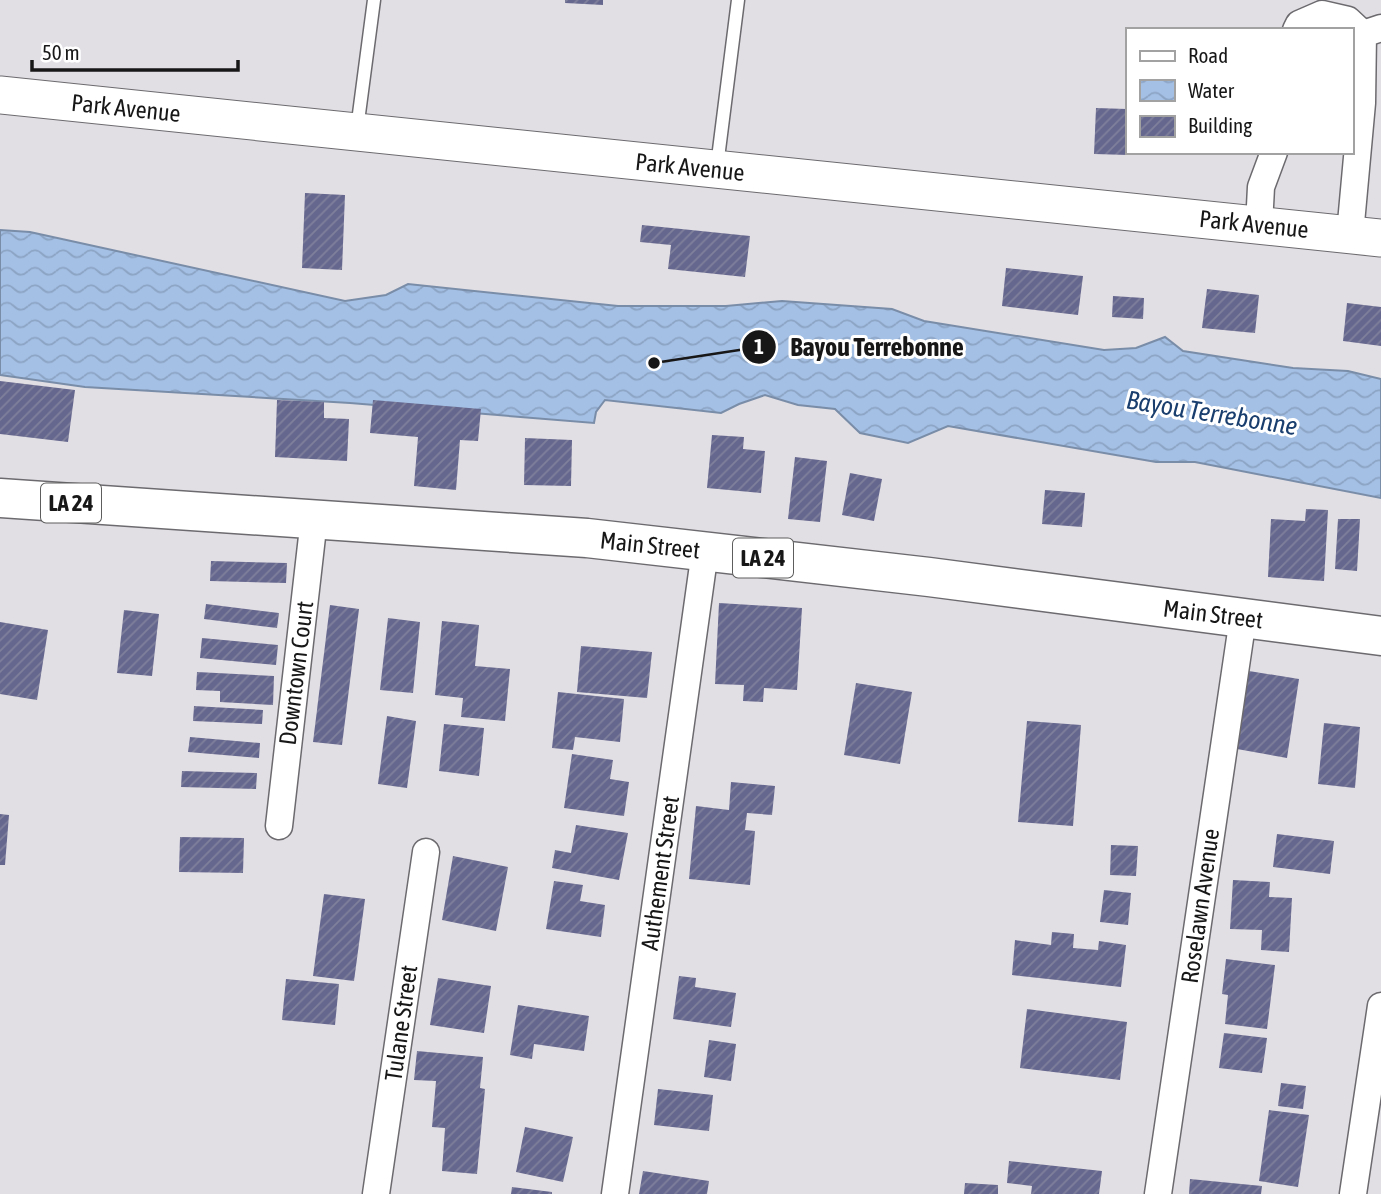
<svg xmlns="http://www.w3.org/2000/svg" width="1381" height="1194" font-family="'Asap Condensed',sans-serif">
<defs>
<pattern id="water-waves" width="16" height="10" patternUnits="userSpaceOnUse" patternTransform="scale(1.75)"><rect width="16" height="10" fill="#a4c0e5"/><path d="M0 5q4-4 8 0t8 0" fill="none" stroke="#8ca4c4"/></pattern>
<pattern id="building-hatch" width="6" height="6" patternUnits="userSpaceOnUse" patternTransform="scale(1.75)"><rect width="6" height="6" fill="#66678e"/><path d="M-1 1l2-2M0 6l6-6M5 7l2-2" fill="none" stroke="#7f809b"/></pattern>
</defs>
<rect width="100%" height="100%" fill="#e2dfe4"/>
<polygon fill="url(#water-waves)" stroke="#7a8da8" stroke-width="2" points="0,230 30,232 345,301 386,295 408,284 618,306 726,306 782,301 892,309 924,321 1104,350 1136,348 1165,337 1183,351 1293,368 1348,371 1381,379 1381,498 1195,462 1156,462 948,426 908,443 860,433 835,409 798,405 765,395 739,404 721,413 605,400 596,412 594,423 350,403 85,387 0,375"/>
<g fill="url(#building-hatch)">
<polygon points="565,0 603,0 603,5 565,3"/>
<polygon points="1096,108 1127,109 1128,155 1094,154"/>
<polygon points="305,193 345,195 342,270 302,268"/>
<polygon points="642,225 750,236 745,277 668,269 671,245 640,242"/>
<polygon points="1006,268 1083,276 1078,315 1002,306"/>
<polygon points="1207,289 1259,295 1255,333 1202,328"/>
<polygon points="1113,296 1144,298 1143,319 1112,317"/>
<polygon points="1347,303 1381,307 1381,346 1343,341"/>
<polygon points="0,381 75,390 68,442 0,434"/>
<polygon points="277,400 324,402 324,418 349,419 347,461 275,457"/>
<polygon points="373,400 481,409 478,441 460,440 456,490 414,486 418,437 370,433"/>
<polygon points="712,435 744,437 743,449 765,451 761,493 707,488"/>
<polygon points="525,438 572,440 571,486 524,485"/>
<polygon points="795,457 827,461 820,522 788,519"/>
<polygon points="850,473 882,479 874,521 842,515"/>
<polygon points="1045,490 1085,493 1082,527 1042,524"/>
<polygon points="1306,509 1328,510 1324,581 1268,577 1271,519 1305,521"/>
<polygon points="1338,519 1360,519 1357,571 1335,569"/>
<polygon points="211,561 287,563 286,583 210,581"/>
<polygon points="719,603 802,608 797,690 764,688 763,702 743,701 744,685 715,684"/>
<polygon points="206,604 279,613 277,628 204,619"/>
<polygon points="330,605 359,609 342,745 313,742"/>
<polygon points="124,610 159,614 152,676 117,673"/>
<polygon points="388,618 420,622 413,693 380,690"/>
<polygon points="442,621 479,625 475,666 510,669 505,721 461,717 463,698 435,695"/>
<polygon points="0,622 48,630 37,700 0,694"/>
<polygon points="202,638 278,645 276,665 200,658"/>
<polygon points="581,646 652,652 647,698 577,692"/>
<polygon points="1249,671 1299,679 1287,758 1237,749"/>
<polygon points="197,672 274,676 273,705 220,702 220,691 196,690"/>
<polygon points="856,683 912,692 900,764 844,755"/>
<polygon points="558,692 624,699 620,742 575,737 573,750 552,748"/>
<polygon points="194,706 263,710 262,724 193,721"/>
<polygon points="387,716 416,721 407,788 378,784"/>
<polygon points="1027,721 1081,725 1073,826 1018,822"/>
<polygon points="1324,723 1360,727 1355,788 1318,784"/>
<polygon points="444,724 484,728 479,776 439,771"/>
<polygon points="190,737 260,743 259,758 188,752"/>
<polygon points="572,754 613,760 610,779 629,782 624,816 564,808"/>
<polygon points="182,771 257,773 256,789 181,787"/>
<polygon points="731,782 775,786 772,815 747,813 745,830 755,831 750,885 689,879 696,806 729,810"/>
<polygon points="0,814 9,815 5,865 0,865"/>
<polygon points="576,825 628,833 619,880 552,868 555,850 571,853"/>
<polygon points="1277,834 1334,841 1330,874 1273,867"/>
<polygon points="180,837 244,838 243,873 179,872"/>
<polygon points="1111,845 1138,846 1136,876 1110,875"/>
<polygon points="453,856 508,867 496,931 442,920"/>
<polygon points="1233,880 1270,882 1269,897 1292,898 1289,952 1261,950 1262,930 1230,929"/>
<polygon points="554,881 583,885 580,901 605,905 601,937 546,929"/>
<polygon points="1104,890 1131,893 1128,925 1100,922"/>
<polygon points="324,894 365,899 354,981 313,976"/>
<polygon points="1052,932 1074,934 1073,948 1098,950 1099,941 1126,945 1121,987 1012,975 1015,940 1051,945"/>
<polygon points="1226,959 1275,965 1267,1029 1225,1024 1228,995 1222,994"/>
<polygon points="679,976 696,978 695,987 736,993 731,1027 673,1019"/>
<polygon points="438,978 491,986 484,1033 430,1025"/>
<polygon points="286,979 339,984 335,1025 282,1020"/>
<polygon points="518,1005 589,1016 584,1051 534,1044 532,1059 510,1055"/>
<polygon points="1027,1009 1127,1022 1120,1080 1020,1068"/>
<polygon points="1224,1033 1267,1038 1262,1073 1219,1068"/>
<polygon points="709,1040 736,1044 731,1081 704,1077"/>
<polygon points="417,1051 483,1057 480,1088 485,1089 477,1174 442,1171 445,1128 432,1127 436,1081 414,1080"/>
<polygon points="1281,1083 1306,1086 1303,1109 1278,1106"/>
<polygon points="658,1089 713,1095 709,1131 654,1125"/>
<polygon points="1269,1110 1309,1115 1298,1187 1259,1181"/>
<polygon points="525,1127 573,1137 563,1182 516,1172"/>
<polygon points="1009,1161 1102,1171 1099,1194 1031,1194 1032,1186 1007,1183"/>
<polygon points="643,1171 709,1181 707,1194 639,1194"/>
<polygon points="1190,1179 1262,1186 1261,1194 1189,1194"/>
<polygon points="965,1183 998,1185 998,1194 964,1194"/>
<polygon points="512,1187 552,1192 552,1194 511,1194"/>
</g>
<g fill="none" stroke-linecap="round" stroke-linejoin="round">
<g stroke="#6c6a6e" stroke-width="15">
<g id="lane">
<polyline points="357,129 374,0"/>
<polyline points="717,166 738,0"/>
</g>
</g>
<g stroke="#6c6a6e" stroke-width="29">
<g id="street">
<polyline points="1296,30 1299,24 1322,14 1348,20 1363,34"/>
<polyline points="1259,225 1261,187 1274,152"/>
<polyline points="1350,234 1362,103 1363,34 1381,28"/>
<polyline points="279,826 314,519"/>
<polyline points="376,1194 426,852"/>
<polyline points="615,1194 705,551"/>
<polyline points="1158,1194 1243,618"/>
<polyline points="1353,1194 1381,1006"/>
</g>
</g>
<g stroke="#6c6a6e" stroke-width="39">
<polyline id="secondary" points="0,95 1381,238"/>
</g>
<g stroke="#6c6a6e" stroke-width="41">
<polyline id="primary" points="0,498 587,538 929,577 1381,636"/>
</g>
<use href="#lane" stroke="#fff" stroke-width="12"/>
<use href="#street" stroke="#fff" stroke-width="26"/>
<use href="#secondary" stroke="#fff" stroke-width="37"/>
<use href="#primary" stroke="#fff" stroke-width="38"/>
</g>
<g text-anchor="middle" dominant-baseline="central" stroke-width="6" stroke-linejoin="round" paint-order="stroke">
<g fill="#fff" stroke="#5d5d5d" stroke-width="2">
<rect x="41" y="483.5" width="60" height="39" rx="5"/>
<rect x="733" y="538.5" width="60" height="39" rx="5"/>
</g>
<g font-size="23" font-weight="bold" fill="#181718">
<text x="71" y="503">LA 24</text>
<text x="763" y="558">LA 24</text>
</g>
<g font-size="24" fill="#181718" stroke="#fff">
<text transform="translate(126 108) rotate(6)">Park Avenue</text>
<text transform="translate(690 167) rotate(6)">Park Avenue</text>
<text transform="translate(1254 224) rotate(6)">Park Avenue</text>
<text transform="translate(650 545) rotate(6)">Main Street</text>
<text transform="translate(1213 614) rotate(7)">Main Street</text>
<text transform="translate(296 673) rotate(-83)">Downtown Court</text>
<text transform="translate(660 873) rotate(-82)">Authement Street</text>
<text transform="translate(1200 906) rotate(-82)">Roselawn Avenue</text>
<text transform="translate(401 1023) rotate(-82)">Tulane Street</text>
</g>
<g font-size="26" font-style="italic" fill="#1a3f6e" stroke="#fff">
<text transform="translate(1212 413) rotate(9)">Bayou Terrebonne</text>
</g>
</g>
<path fill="none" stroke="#181718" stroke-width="2.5" d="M654 363L759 347"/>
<g fill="#181718" stroke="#fff" stroke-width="2.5">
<circle cx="654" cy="363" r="7"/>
<circle cx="759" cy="347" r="18"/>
</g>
<g font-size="21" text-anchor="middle" font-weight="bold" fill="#fff">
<text x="759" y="354">1</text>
</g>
<g font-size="26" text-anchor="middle" font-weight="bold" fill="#181718" stroke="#fff" stroke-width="6" stroke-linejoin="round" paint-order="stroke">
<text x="877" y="356">Bayou Terrebonne</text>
</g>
<rect x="1126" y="28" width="228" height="126" fill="#ffffff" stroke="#a3a2a3" stroke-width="2"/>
<rect x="1140" y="51" width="35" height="10" fill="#ffffff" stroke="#a3a2a3" stroke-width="2"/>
<text x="1188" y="63" font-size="21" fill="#181718">Road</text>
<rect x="1140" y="80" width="35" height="21" fill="url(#water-waves)" stroke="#a3a2a3" stroke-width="2"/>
<text x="1188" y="98" font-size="21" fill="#181718">Water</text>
<rect x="1140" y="116" width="35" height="21" fill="url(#building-hatch)" stroke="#a3a2a3" stroke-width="2"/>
<text x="1188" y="133" font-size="21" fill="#181718">Building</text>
<path d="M32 60v10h206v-10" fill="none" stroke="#181718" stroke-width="3.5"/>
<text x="42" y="60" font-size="21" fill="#181718" stroke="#ffffff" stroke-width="5" paint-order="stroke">50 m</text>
</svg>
